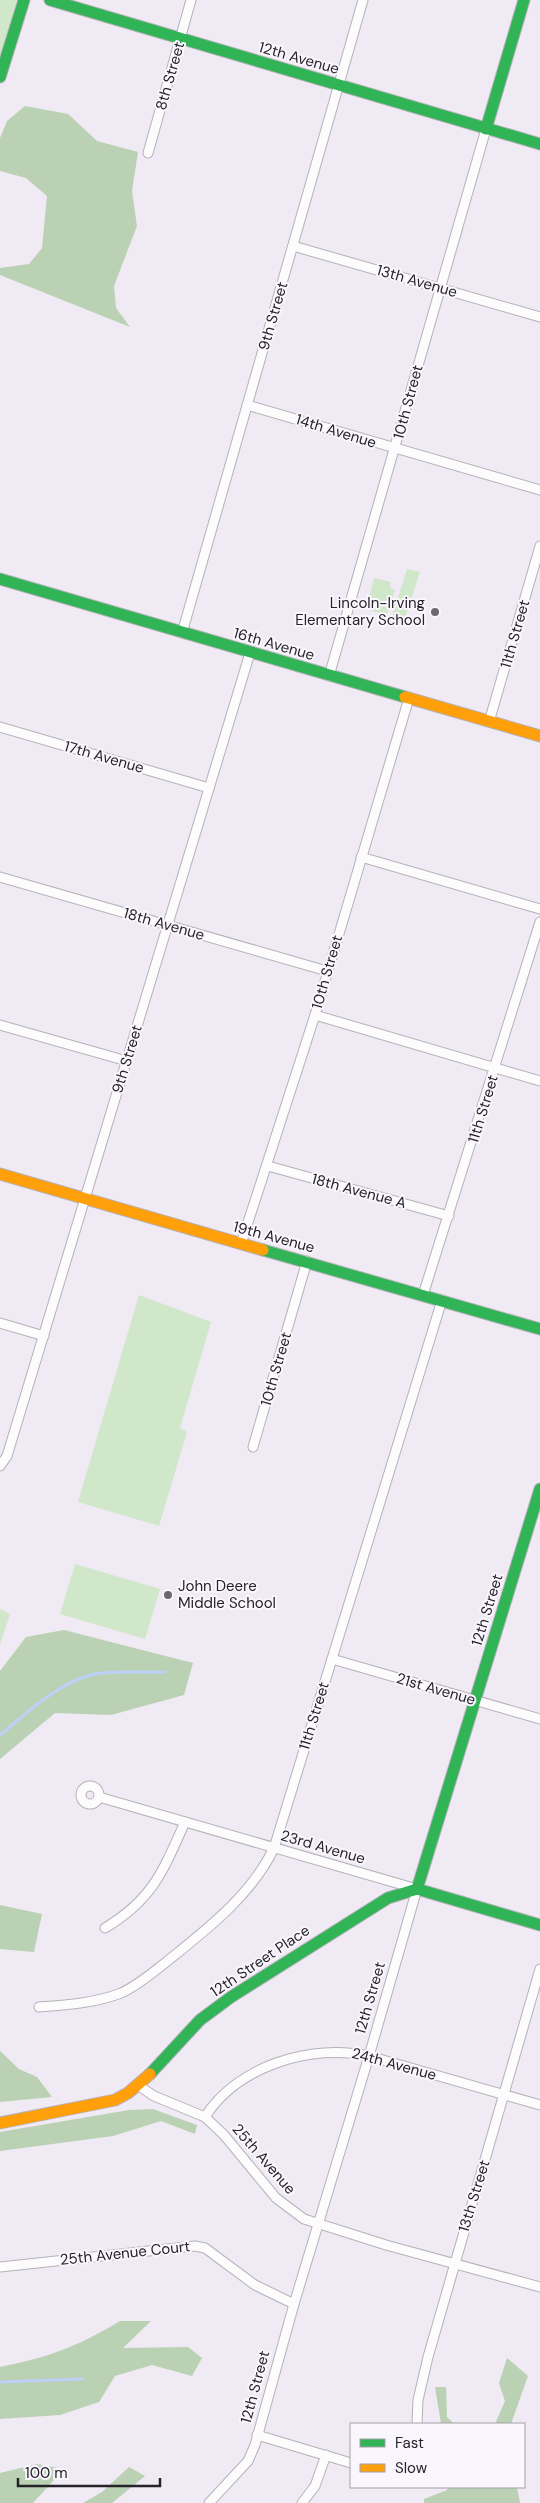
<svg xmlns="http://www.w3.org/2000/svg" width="540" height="2503" font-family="'DM Sans',sans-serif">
<rect width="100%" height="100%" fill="#efeaf4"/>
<g fill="#d1e7ca">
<polygon points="0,0 17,0 0,61"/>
<polygon points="407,569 420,572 404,621 392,617"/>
<polygon points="374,578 391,582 390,588 395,590 387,615 366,609"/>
<polygon points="139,1295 211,1322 180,1428 187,1432 159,1526 78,1502"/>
<polygon points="75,1564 160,1589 145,1639 60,1614"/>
<polygon points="0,1609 10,1614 0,1645"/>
</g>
<g fill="#bbd1b4">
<polygon points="25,106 68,114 97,141 138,152 132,191 137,226 114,286 116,308 130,327 0,275 0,268 29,264 42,248 47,196 26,178 0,171 0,138 7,121"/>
<polygon points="64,1630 193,1663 184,1695 111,1715 55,1713 0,1759 0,1671 26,1637"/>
<polygon points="0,1905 42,1914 34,1952 0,1949"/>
<polygon points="0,2051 19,2069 37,2077 52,2097 0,2102"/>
<polygon points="153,2109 197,2125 195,2134 161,2121 113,2136 0,2151 0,2132 129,2110"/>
<path d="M120,2321H151L123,2348L188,2347L202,2358L192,2376L152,2365L115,2376L99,2402L60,2415L0,2419V2367C49,2357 77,2347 120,2321Z"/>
<polygon points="507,2358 528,2376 511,2424 495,2424 505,2401 499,2383"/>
<polygon points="435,2387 446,2387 447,2417 454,2424 441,2424"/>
<polygon points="37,2464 64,2469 33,2503 0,2503 0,2473"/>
<polygon points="129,2467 145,2476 112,2503 83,2503 102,2492"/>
<polygon points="448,2487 517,2487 520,2503 424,2503 424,2499 447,2490"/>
</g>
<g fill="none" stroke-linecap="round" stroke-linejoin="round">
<g stroke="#bdd1f8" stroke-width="3">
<path d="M0,1735C27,1713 60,1681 95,1674C117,1670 142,1673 165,1672"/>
<polyline points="0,2382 82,2379"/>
</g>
<g stroke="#b5b1b9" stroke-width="11">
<g id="street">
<polyline points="148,153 191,0"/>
<polyline points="293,246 540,317"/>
<polyline points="247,405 540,490"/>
<polyline points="182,633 363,0"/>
<polyline points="329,676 486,129"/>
<polyline points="489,722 540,546"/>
<polyline points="0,727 209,788"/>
<polyline points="361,857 540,909"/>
<polyline points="0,877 327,971"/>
<polyline points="315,1015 540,1081"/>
<polyline points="0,1025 127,1061"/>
<polyline points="268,1166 449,1216"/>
<polyline points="241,1244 315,1015 409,698"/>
<polyline points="423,1295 540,922"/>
<polyline points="0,1323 44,1336"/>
<polyline points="253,1447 307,1261"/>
<polyline points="0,1466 7,1456 250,653"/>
<polyline points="332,1659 540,1719"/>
<circle cx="90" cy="1795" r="9"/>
<polyline points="99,1797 417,1889 369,2056 294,2304 255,2445 248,2461 209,2503"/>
<path d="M105,1928C153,1899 163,1871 185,1822"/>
<path d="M39,2007C66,2005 96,2003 121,1993C137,1986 152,1973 165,1963C206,1930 251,1896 274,1848L442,1300"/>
<polyline points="139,2086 154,2096 205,2117 224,2135 276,2198 304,2219 386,2245 540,2287"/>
<path d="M205,2117C237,2066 312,2043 369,2056L540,2105"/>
<polyline points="0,2267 195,2246 205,2248 255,2285 294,2304"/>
<polyline points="417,2424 418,2400 428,2357 540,1969"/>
<polyline points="257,2435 351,2463"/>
<polyline points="302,2503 315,2486 326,2455"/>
</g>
</g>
<g stroke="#b5b1b9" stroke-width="13">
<g id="fast">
<polyline points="50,0 540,144"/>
<polyline points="0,77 24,0"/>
<polyline points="486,129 524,0"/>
<polyline points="0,579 405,697"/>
<polyline points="263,1250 540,1329"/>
<polyline points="417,1889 540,1489"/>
<polyline points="417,1889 540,1925"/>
<polyline points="150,2074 200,2020 231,1997 388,1898 417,1889"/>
</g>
</g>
<g stroke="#b5b1b9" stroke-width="13">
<g id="slow">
<polyline points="405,697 540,736"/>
<polyline points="0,1174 263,1250"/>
<polyline points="0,2123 115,2100 128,2093 150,2074"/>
</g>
</g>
<use href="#street" stroke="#fdfcfd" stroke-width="9"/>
<use href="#fast" stroke="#30b455" stroke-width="11"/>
<use href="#slow" stroke="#ff9f0a" stroke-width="11"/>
</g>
<g fill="#6c686f" stroke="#f9f6fd" stroke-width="2">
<circle cx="435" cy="612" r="5"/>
<circle cx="168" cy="1595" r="5"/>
</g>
<g text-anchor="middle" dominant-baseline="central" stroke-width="4" stroke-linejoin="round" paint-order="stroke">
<g font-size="15" fill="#252228" stroke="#f9f6fd">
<text transform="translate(299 58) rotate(16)">12th Avenue</text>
<text transform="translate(170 76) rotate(-74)">8th Street</text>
<text transform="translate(417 281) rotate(16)">13th Avenue</text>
<text transform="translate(273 316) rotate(-74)">9th Street</text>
<text transform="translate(408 402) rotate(-75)">10th Street</text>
<text transform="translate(336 431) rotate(17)">14th Avenue</text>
<text transform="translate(515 634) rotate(-74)">11th Street</text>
<text transform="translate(274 644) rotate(16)">16th Avenue</text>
<text transform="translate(104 757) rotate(16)">17th Avenue</text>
<text transform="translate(164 924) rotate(16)">18th Avenue</text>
<text transform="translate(327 972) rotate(-74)">10th Street</text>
<text transform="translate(127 1059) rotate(-73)">9th Street</text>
<text transform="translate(483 1109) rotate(-73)">11th Street</text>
<text transform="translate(359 1191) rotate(15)">18th Avenue A</text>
<text transform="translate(274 1237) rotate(15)">19th Avenue</text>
<text transform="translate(276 1369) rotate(-74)">10th Street</text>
<text transform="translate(487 1610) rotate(-73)">12th Street</text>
<text transform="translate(436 1689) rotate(16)">21st Avenue</text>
<text transform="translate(314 1716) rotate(-73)">11th Street</text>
<text transform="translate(323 1847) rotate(16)">23rd Avenue</text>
<text transform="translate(260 1961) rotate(-34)">12th Street Place</text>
<text transform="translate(370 1998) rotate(-74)">12th Street</text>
<text transform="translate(394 2064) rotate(15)">24th Avenue</text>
<text transform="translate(264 2159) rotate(49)">25th Avenue</text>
<text transform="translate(474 2196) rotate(-73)">13th Street</text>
<text transform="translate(125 2253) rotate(-6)">25th Avenue Court</text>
<text transform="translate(255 2387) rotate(-75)">12th Street</text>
</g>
<g font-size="15" fill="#252228" stroke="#f9f6fd" text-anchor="end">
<text x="425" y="603">Lincoln-Irving<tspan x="425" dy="17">Elementary School</tspan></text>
<text x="178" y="1586" text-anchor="start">John Deere<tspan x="178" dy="17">Middle School</tspan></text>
</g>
</g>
<rect x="350" y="2423" width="175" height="65" fill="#f9f6fd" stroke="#a4a1a8"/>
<rect x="360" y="2439" width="25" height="8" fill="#30b455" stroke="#a4a1a8"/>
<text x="395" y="2448" font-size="15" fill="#252228">Fast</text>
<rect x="360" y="2464" width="25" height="8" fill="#ff9f0a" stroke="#a4a1a8"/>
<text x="395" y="2473" font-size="15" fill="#252228">Slow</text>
<path d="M18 2478v8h142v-8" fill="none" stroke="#252228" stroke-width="2.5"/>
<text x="25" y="2478" font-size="15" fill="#252228" stroke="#f9f6fd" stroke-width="4" paint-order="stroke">100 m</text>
</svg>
